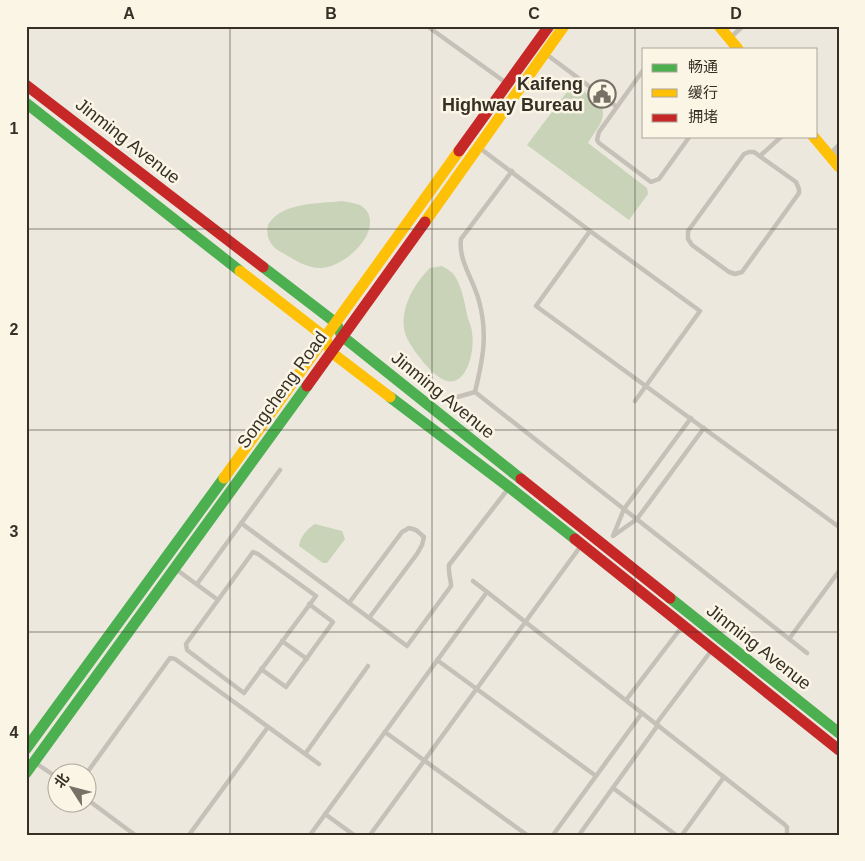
<svg xmlns="http://www.w3.org/2000/svg" width="865" height="861" font-family="Arial,'Noto Sans SC',sans-serif">
<rect width="100%" height="100%" fill="#ece8de"/>
<g fill="#c8d3b8">
<path d="M573,84C582,91 605,102 603,115C602,125 592,135 588,143L647,188L648,194L629,220L527,145Z"/>
<path d="M342,201C348,202 355,203 360,205C364,207 366,210 368,213C379,236 343,267 322,268C308,269 295,260 283,253C272,248 265,238 268,225C281,202 318,204 342,201Z"/>
<path d="M442,266C447,269 453,272 456,278C463,290 465,306 468,319C470,323 472,329 472,333C475,348 468,386 447,381C438,379 427,367 421,359C415,352 408,342 405,333C399,309 414,284 430,268Z"/>
<path d="M315,524L342,531L345,539L327,563H323L299,546C300,537 307,529 315,524Z"/>
</g>
<g fill="none" stroke-linecap="round" stroke-linejoin="round">
<g stroke="#c5c1b8" stroke-width="4.5">
<polyline points="427,26 505,82"/>
<polyline points="730,38 743,26"/>
<polyline points="546,54 617,107"/>
<polyline points="644,69 599,132 597,140 599,143 651,182 659,179 690,136"/>
<polyline points="481,149 590,231 700,311 635,401"/>
<polygon points="749,152 754,152 796,182 799,189 799,193 742,272 735,274 729,272 692,245 688,239 688,231 744,154"/>
<polyline points="760,156 782,136"/>
<path d="M512,171L461,239C458,261 474,280 479,301C488,334 483,359 475,392L807,653"/>
<polyline points="590,231 536,306 839,527"/>
<polyline points="443,401 475,392"/>
<polyline points="691,418 624,509 613,536 637,519 704,428"/>
<path d="M241,523L407,646L451,586C451,579 448,573 449,565L508,489"/>
<polygon points="253,552 258,554 316,596 244,693 187,650 186,644"/>
<polyline points="177,570 218,600"/>
<polyline points="473,581 784,824 787,827 787,835"/>
<polyline points="197,584 280,470"/>
<polyline points="349,603 402,532 409,528 416,530 424,537 422,545 417,554 369,618"/>
<polyline points="789,639 839,571"/>
<polyline points="282,641 307,659"/>
<polyline points="437,660 596,776"/>
<polyline points="261,669 286,687 333,622 309,604"/>
<polyline points="626,700 681,628"/>
<polyline points="656,724 711,651"/>
<polyline points="385,732 527,835"/>
<polyline points="305,754 368,666"/>
<polyline points="37,764 58,778"/>
<polyline points="86,774 170,658 175,659 319,764"/>
<polyline points="613,788 676,835"/>
<polyline points="88,800 135,835"/>
<polyline points="325,814 354,835"/>
<polyline points="189,835 268,727"/>
<polyline points="310,835 487,592"/>
<polyline points="370,835 580,547"/>
<polyline points="553,835 642,713"/>
<polyline points="579,835 658,725"/>
<polyline points="682,835 724,777"/>
</g>
<polyline stroke="#c5c1b8" stroke-width="9" points="830,157 839,148"/>
<g stroke="#4caf50" stroke-width="11">
<polyline points="26,103 240,271"/>
<polyline points="263,267 336,323 342,336 521,479"/>
<polyline points="390,397 509,487 575,539"/>
<polyline points="670,598 839,733"/>
<polyline points="26,749 224,478"/>
<polyline points="26,773 307,386"/>
</g>
<g stroke="#ffc107" stroke-width="11">
<polyline points="719,26 738,49"/>
<polyline points="813,136 839,167"/>
<polyline points="425,222 564,26"/>
<polyline points="240,271 325,337 331,352 390,397"/>
<polyline points="224,478 459,151"/>
</g>
<g stroke="#c62828" stroke-width="11">
<polyline points="26,85 263,267"/>
<polyline points="459,151 549,26"/>
<polyline points="307,386 425,222"/>
<polyline points="521,479 670,598"/>
<polyline points="575,539 839,750"/>
</g>
</g>
<path fill="none" stroke="#362f26" stroke-width="1" stroke-opacity="0.55" d="M230,26V835M432,26V835M635,26V835M26,229H839M26,430H839M26,632H839"/>
<defs>
<g id="civic-ring" transform="scale(1.4375)"><circle r="9.5" fill="#faf5e5" stroke="#767066" stroke-width="1.5"/><path d="M-.6-6.5H3V-4.5H.6V-3L4-1V1h2V6H-6V1h2V-1L-.6-3ZM-1.2 2.5V6h2.4V2.5Z" fill="#767066"/></g>
</defs>
<g fill-rule="evenodd">
<use href="#civic-ring" x="602" y="94"/>
</g>
<g text-anchor="middle" dominant-baseline="central" stroke-width="5" stroke-linejoin="round" paint-order="stroke">
<g font-size="18" font-weight="bold" fill="#362f26" stroke="#faf5e5" text-anchor="end">
<text x="583" y="84">Kaifeng<tspan x="583" dy="21">Highway Bureau</tspan></text>
</g>
<g font-size="18" fill="#362f26" stroke="#faf5e5">
<text transform="translate(128 141) rotate(38)">Jinming Avenue</text>
<text transform="translate(282 390) rotate(-54)">Songcheng Road</text>
<text transform="translate(443 395) rotate(39)">Jinming Avenue</text>
<text transform="translate(759 647) rotate(38)">Jinming Avenue</text>
</g>
</g>
<rect width="865" height="861" fill="none" stroke="#faf5e5" stroke-width="55"/>
<rect x="642" y="48" width="175" height="90" fill="#faf5e5" stroke="#aca699"/>
<rect x="652" y="64" width="25" height="8" fill="#4caf50" stroke="#aca699"/>
<text x="688" y="72" font-size="15" fill="#362f26">畅通</text>
<rect x="652" y="89" width="25" height="8" fill="#ffc107" stroke="#aca699"/>
<text x="688" y="98" font-size="15" fill="#362f26">缓行</text>
<rect x="652" y="114" width="25" height="8" fill="#c62828" stroke="#aca699"/>
<text x="688" y="122" font-size="15" fill="#362f26">拥堵</text>
<g transform="translate(72 788) rotate(306)"><circle r="24" fill="#faf5e5" stroke="#aca699"/>
<path d="M0-4L9 19L0 12L-9 19Z" fill="#767066"/>
<text y="-8" font-size="14" font-weight="bold" text-anchor="middle" fill="#362f26">北</text>
</g>
<rect x="28" y="28" width="810" height="806" fill="none" stroke="#362f26" stroke-width="2"/>
<g font-size="16" text-anchor="middle" font-weight="bold" fill="#362f26">
<text x="129" y="19">A</text>
<text x="331" y="19">B</text>
<text x="534" y="19">C</text>
<text x="736" y="19">D</text>
<text x="14" y="134">1</text>
<text x="14" y="335">2</text>
<text x="14" y="537">3</text>
<text x="14" y="738">4</text>
</g>
</svg>
